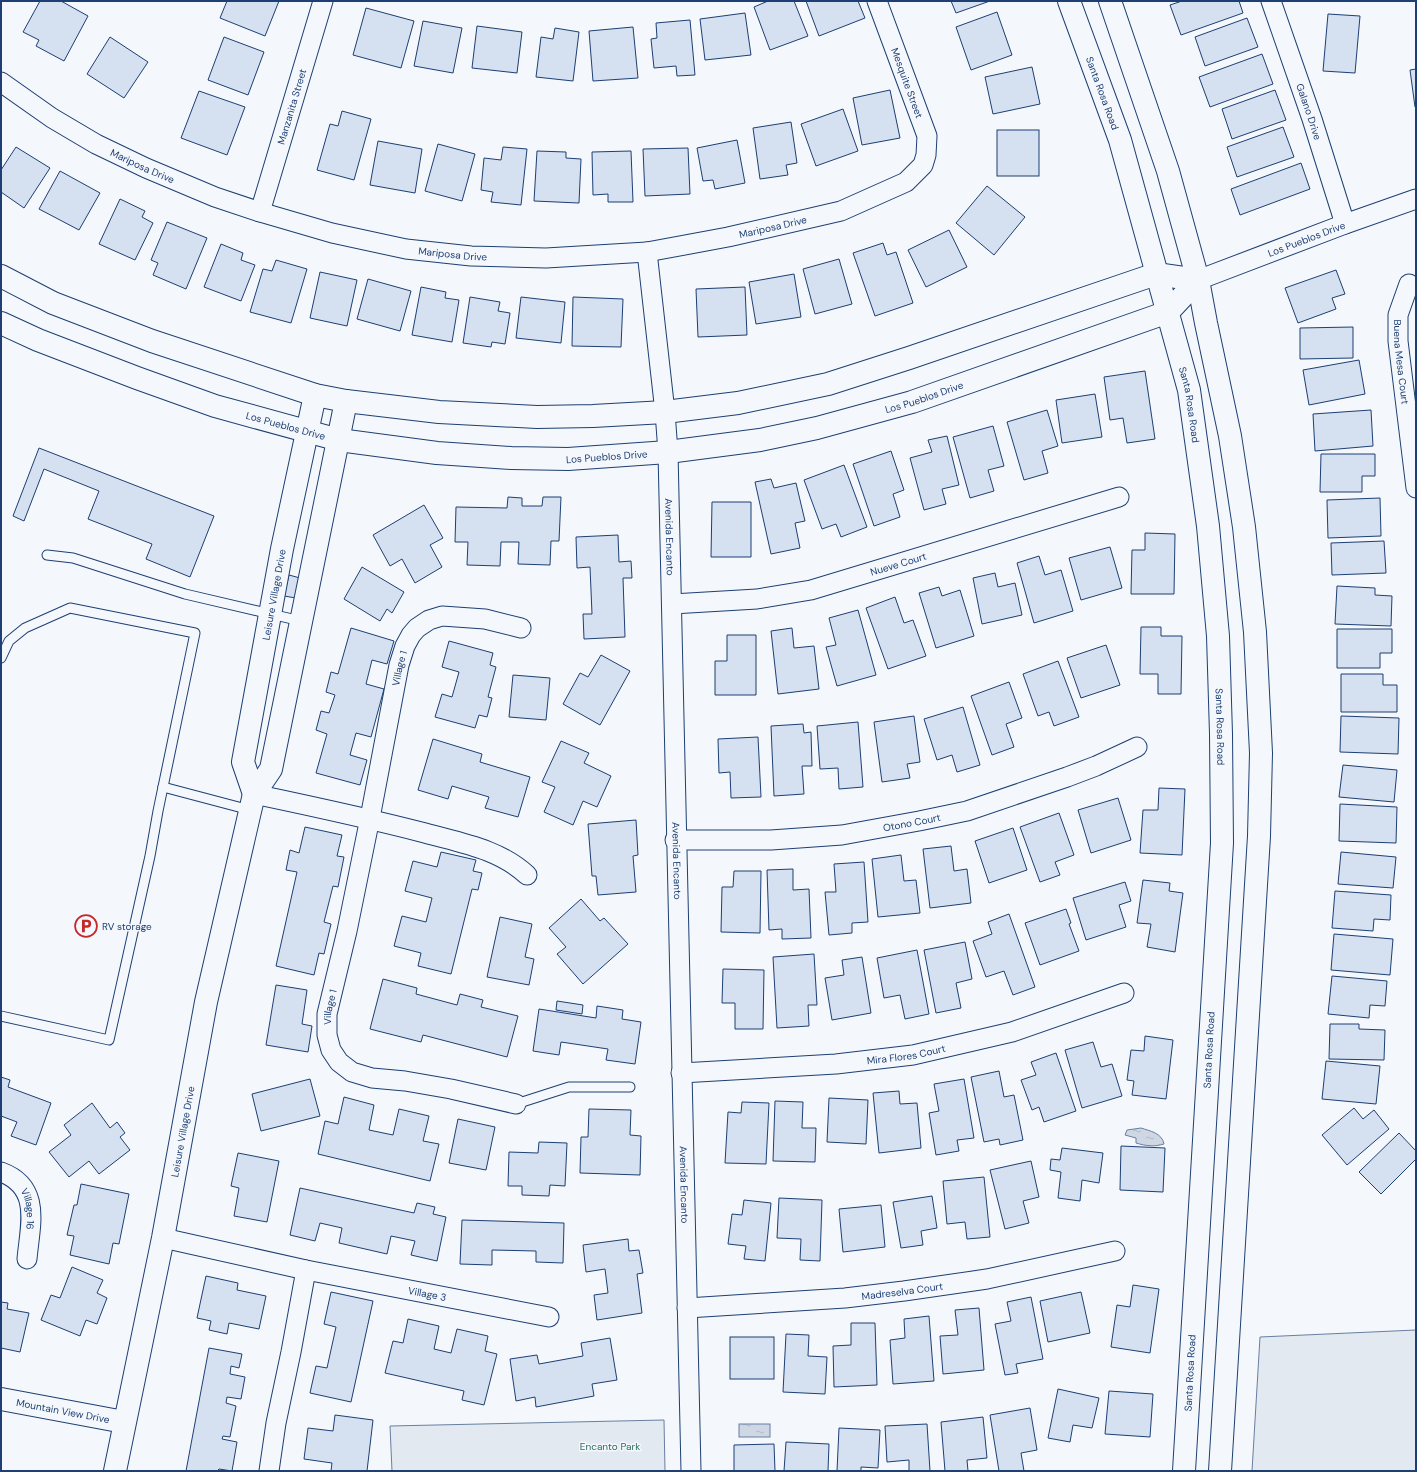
<svg xmlns="http://www.w3.org/2000/svg" width="1417" height="1472" font-family="'DM Sans',sans-serif">
<defs>
<pattern id="water-ripples" width="26" height="14" patternUnits="userSpaceOnUse"><rect width="26" height="14" fill="#cfd7e4"/><path d="M2 4q2-2 4 0t4 0M15 11q2-2 4 0t4 0" fill="none" stroke="#b1bac7"/></pattern>
</defs>
<rect width="100%" height="100%" fill="#f4f7fb"/>
<g fill="#e3e9f0" stroke="#687fa3">
<polygon points="1416,1330 1416,1471 1252,1471 1260,1337"/>
<polygon points="664,1420 665,1471 392,1471 390,1426"/>
</g>
<g fill="url(#water-ripples)" stroke="#687fa3">
<path d="M1141,1128C1150,1131 1162,1133 1164,1144C1154,1147 1146,1146 1136,1143V1138L1125,1135L1127,1130Z"/>
<rect x="739" y="1424" width="31" height="13"/>
</g>
<g fill="#d5e0f0" stroke="#1d3f73">
<polygon points="40,1 61,1 88,16 64,61 36,46 39,40 23,32"/>
<polygon points="227,1 279,1 265,36 220,18"/>
<polygon points="768,1 794,1 808,36 770,50 754,7"/>
<polygon points="806,1 858,1 865,18 819,36"/>
<polygon points="951,1 990,1 956,13"/>
<polygon points="1182,1 1239,1 1243,13 1181,35 1170,5"/>
<polygon points="366,8 414,21 401,68 353,55"/>
<polygon points="997,12 1012,55 971,70 956,27"/>
<polygon points="745,13 751,55 705,60 700,19"/>
<polygon points="1328,14 1360,16 1355,73 1323,71"/>
<polygon points="1247,18 1258,47 1205,66 1195,37"/>
<polygon points="690,20 695,75 677,76 676,66 654,68 651,39 657,38 656,23"/>
<polygon points="423,21 462,28 453,73 414,66"/>
<polygon points="477,26 522,32 517,73 472,68"/>
<polygon points="633,27 638,78 593,81 589,31"/>
<polygon points="555,28 579,32 573,81 536,77 541,37 553,39"/>
<polygon points="110,37 148,62 124,98 87,74"/>
<polygon points="224,37 264,52 248,95 208,80"/>
<polygon points="1262,54 1273,84 1210,107 1199,77"/>
<polygon points="1032,67 1040,104 993,114 985,77"/>
<polygon points="1416,69 1416,107 1415,107 1410,70"/>
<polygon points="890,90 900,138 862,145 853,98"/>
<polygon points="1275,90 1286,120 1232,139 1222,109"/>
<polygon points="199,91 245,107 227,155 181,138"/>
<polygon points="843,109 858,151 816,166 801,124"/>
<polygon points="342,111 371,119 354,180 317,170 330,124 338,126"/>
<polygon points="791,122 797,163 786,165 788,175 760,179 753,128"/>
<polygon points="1283,127 1294,157 1237,177 1227,147"/>
<rect x="997" y="130" width="42" height="46"/>
<polygon points="737,140 745,183 715,189 713,180 703,181 697,148"/>
<polygon points="378,141 422,149 415,193 370,185"/>
<polygon points="438,144 475,154 462,201 425,191"/>
<polygon points="16,147 50,168 24,208 1,192 1,170"/>
<polygon points="503,147 527,149 521,205 491,202 493,192 481,190 484,158 501,160"/>
<polygon points="688,148 690,194 645,196 643,149"/>
<polygon points="537,151 566,152 566,158 581,159 579,203 534,201"/>
<polygon points="631,151 633,202 608,202 608,194 593,195 592,152"/>
<polygon points="1301,163 1310,189 1240,215 1231,189"/>
<polygon points="60,171 100,193 79,230 39,209"/>
<polygon points="987,186 1025,217 994,255 956,223"/>
<polygon points="120,199 145,211 142,217 153,223 135,260 99,244"/>
<polygon points="167,222 207,238 186,289 153,275 158,263 151,260"/>
<polygon points="949,230 967,267 926,287 908,250"/>
<polygon points="883,243 887,255 896,252 913,303 875,316 853,253"/>
<polygon points="221,244 243,253 241,260 255,265 241,301 204,287"/>
<polygon points="839,259 852,304 815,314 803,269"/>
<polygon points="276,260 307,269 291,323 250,312 263,269 272,271"/>
<polygon points="1336,270 1345,294 1332,298 1336,309 1298,323 1285,288"/>
<polygon points="320,272 357,280 347,326 310,318"/>
<polygon points="794,274 801,317 756,324 749,282"/>
<polygon points="368,279 411,291 400,331 357,319"/>
<polygon points="421,287 446,292 445,298 459,300 452,342 412,335"/>
<polygon points="745,287 747,335 698,337 696,289"/>
<polygon points="470,297 500,302 498,311 510,313 505,344 492,342 491,347 463,343"/>
<polygon points="521,297 565,302 561,343 516,338"/>
<polygon points="573,297 623,299 621,347 572,346"/>
<polygon points="1353,327 1353,358 1300,359 1300,328"/>
<polygon points="1359,360 1365,394 1309,405 1303,370"/>
<polygon points="1145,371 1155,439 1127,443 1123,418 1110,420 1104,377"/>
<polygon points="1095,394 1102,437 1062,443 1056,400"/>
<polygon points="1047,410 1058,446 1042,451 1048,473 1024,480 1007,422"/>
<polygon points="1371,410 1373,446 1315,451 1313,414"/>
<polygon points="993,426 1004,466 988,470 994,491 970,498 953,437"/>
<polygon points="947,436 959,485 942,489 946,504 924,510 910,458 932,452 928,440"/>
<polygon points="39,448 214,516 190,577 146,559 152,544 88,519 99,491 44,469 24,521 13,516"/>
<polygon points="891,451 904,490 893,494 900,517 874,526 853,464"/>
<polygon points="1321,454 1375,454 1375,476 1362,476 1362,492 1320,492"/>
<polygon points="844,465 867,527 841,537 836,524 822,529 804,480"/>
<polygon points="771,479 774,488 796,483 805,521 795,523 800,548 771,554 755,482"/>
<polygon points="508,497 522,498 522,506 542,506 543,497 561,497 559,541 551,541 550,565 518,564 519,542 501,542 500,566 467,565 468,542 455,542 456,507 507,508"/>
<polygon points="1380,498 1381,536 1328,538 1327,500"/>
<polygon points="712,502 751,502 751,557 711,557"/>
<polygon points="424,505 443,538 430,545 442,567 415,583 402,559 390,566 373,535"/>
<polygon points="1145,533 1175,534 1174,594 1131,594 1132,550 1145,550"/>
<polygon points="618,535 619,562 631,561 632,578 623,578 625,637 584,639 583,614 592,614 590,567 577,568 576,537"/>
<polygon points="1384,541 1386,573 1332,575 1331,543"/>
<polygon points="1110,547 1122,588 1081,600 1069,558"/>
<polygon points="1039,556 1045,575 1061,570 1073,611 1034,623 1017,563"/>
<polygon points="362,567 404,592 392,613 387,609 380,621 344,599"/>
<polygon points="995,573 998,587 1015,583 1022,615 982,624 973,578"/>
<polygon points="289,575 300,578 296,598 284,596"/>
<polygon points="1337,586 1375,588 1375,595 1392,596 1391,626 1335,624"/>
<polygon points="939,587 942,596 960,590 974,636 936,648 919,593"/>
<polygon points="895,597 904,623 913,620 926,656 888,669 866,608"/>
<polygon points="858,610 876,675 837,686 826,647 836,645 829,618"/>
<polygon points="1141,627 1161,627 1161,636 1182,636 1181,694 1158,694 1158,674 1140,674"/>
<polygon points="351,628 394,641 387,664 372,660 366,684 384,689 371,737 356,733 350,755 367,760 360,785 316,773 327,734 316,730 321,711 329,713 335,695 326,692 331,672 338,674"/>
<polygon points="792,628 794,648 814,646 819,689 778,694 771,631"/>
<polygon points="1337,629 1392,629 1392,653 1380,653 1380,668 1337,668"/>
<polygon points="727,635 756,635 756,695 715,695 715,661 727,661"/>
<polygon points="449,641 493,653 490,665 496,667 488,697 492,698 487,717 479,715 475,728 435,717 442,694 452,697 459,672 442,667"/>
<polygon points="1106,645 1120,685 1081,698 1067,658"/>
<polygon points="601,655 630,671 600,725 563,704 580,673 588,677"/>
<polygon points="1058,661 1079,717 1054,726 1049,712 1038,716 1023,674"/>
<polygon points="1341,674 1383,674 1383,685 1397,685 1397,712 1341,712"/>
<polygon points="513,675 550,678 546,720 509,717"/>
<polygon points="1009,682 1022,718 1006,724 1014,747 992,755 971,696"/>
<polygon points="963,707 980,765 957,772 952,755 937,760 924,719"/>
<polygon points="914,716 920,762 907,764 910,778 882,782 874,722"/>
<polygon points="1341,716 1399,718 1398,754 1340,752"/>
<polygon points="858,722 863,787 839,789 838,768 820,769 817,726"/>
<polygon points="803,724 804,733 811,732 812,766 802,766 804,794 774,796 771,726"/>
<polygon points="758,737 761,797 731,798 730,772 719,773 718,739"/>
<polygon points="433,739 482,754 480,762 530,777 518,817 485,808 489,797 452,786 448,799 418,790"/>
<polygon points="561,741 589,753 584,763 611,776 597,807 583,801 573,825 544,812 555,787 542,782"/>
<polygon points="1343,765 1397,770 1394,802 1339,797"/>
<polygon points="1159,788 1185,789 1182,855 1140,853 1143,810 1158,810"/>
<polygon points="1118,798 1131,840 1091,853 1078,810"/>
<polygon points="1340,804 1397,807 1396,843 1339,841"/>
<polygon points="1059,813 1074,855 1055,862 1060,875 1040,882 1020,827"/>
<polygon points="636,820 638,855 633,856 636,892 598,895 596,876 592,876 588,824"/>
<polygon points="305,827 342,835 337,856 344,857 338,887 333,886 324,922 331,924 324,954 319,953 314,975 276,966 297,872 286,870 290,850 299,853"/>
<polygon points="1013,828 1027,870 989,883 975,841"/>
<polygon points="951,846 954,871 967,869 971,903 930,908 923,849"/>
<polygon points="441,852 476,860 473,871 482,873 478,890 472,889 451,974 418,966 421,953 394,946 402,916 426,922 432,898 405,891 413,861 437,867"/>
<polygon points="1341,852 1396,857 1393,888 1338,884"/>
<polygon points="901,855 904,881 916,880 920,913 878,917 872,859"/>
<polygon points="864,862 868,922 852,923 852,933 829,935 825,892 836,892 834,864"/>
<polygon points="793,869 793,890 809,889 811,938 782,939 782,929 769,930 767,870"/>
<polygon points="734,871 761,871 760,933 721,932 722,887 733,887"/>
<polygon points="1143,880 1170,883 1169,891 1183,893 1175,952 1147,947 1151,924 1137,923"/>
<polygon points="1125,882 1131,901 1119,905 1126,927 1086,940 1073,898"/>
<polygon points="1335,891 1391,895 1390,920 1374,919 1373,931 1332,928"/>
<polygon points="581,899 600,921 604,918 628,944 583,984 557,954 566,947 549,928"/>
<polygon points="1066,909 1071,923 1069,924 1079,951 1040,965 1025,923"/>
<polygon points="1009,914 1035,987 1013,995 1004,971 986,977 973,941 992,934 988,922"/>
<polygon points="500,917 532,924 525,957 534,959 529,985 487,977"/>
<polygon points="1334,934 1393,939 1390,975 1331,970"/>
<polygon points="965,942 972,979 956,983 961,1008 936,1013 924,950"/>
<polygon points="917,950 929,1014 905,1019 900,995 884,998 877,958"/>
<polygon points="814,954 817,1005 808,1005 809,1026 777,1028 773,957"/>
<polygon points="862,957 871,1013 832,1020 825,978 844,975 842,960"/>
<polygon points="723,969 764,970 763,1029 735,1029 735,1003 722,1003"/>
<polygon points="1332,976 1387,981 1385,1006 1370,1005 1369,1018 1328,1014"/>
<polygon points="383,979 417,988 416,994 457,1005 460,994 483,1000 481,1007 518,1016 507,1057 423,1035 421,1042 370,1029"/>
<polygon points="276,985 307,990 302,1024 312,1026 308,1052 266,1045"/>
<polygon points="557,1001 583,1005 582,1014 556,1010"/>
<polygon points="597,1006 623,1010 622,1019 641,1022 635,1064 606,1060 608,1049 561,1042 559,1055 533,1051 539,1009 596,1018"/>
<polygon points="1330,1024 1359,1024 1359,1029 1385,1030 1384,1060 1329,1059"/>
<polygon points="1145,1036 1173,1040 1166,1099 1132,1095 1134,1081 1127,1080 1131,1050 1144,1051"/>
<polygon points="1093,1042 1101,1067 1112,1064 1122,1096 1082,1108 1065,1050"/>
<polygon points="1056,1053 1076,1111 1044,1122 1039,1107 1032,1110 1021,1080 1036,1075 1031,1062"/>
<polygon points="1326,1061 1380,1066 1376,1104 1322,1099"/>
<polygon points="999,1071 1004,1097 1014,1095 1023,1140 1000,1145 999,1139 984,1142 971,1077"/>
<polygon points="1,1077 10,1080 8,1087 51,1103 36,1145 11,1136 17,1122 1,1116"/>
<polygon points="310,1079 320,1116 261,1131 252,1094"/>
<polygon points="964,1079 974,1138 957,1140 959,1151 936,1155 929,1113 939,1111 934,1084"/>
<polygon points="899,1091 900,1104 917,1103 921,1148 879,1153 873,1093"/>
<polygon points="344,1097 374,1105 369,1130 393,1135 399,1109 429,1116 423,1141 439,1144 430,1181 318,1154 325,1121 338,1124"/>
<polygon points="829,1098 868,1100 866,1144 827,1142"/>
<polygon points="775,1101 803,1102 802,1128 816,1128 815,1162 773,1161"/>
<polygon points="742,1102 769,1103 766,1164 725,1163 728,1112 741,1113"/>
<polygon points="92,1103 110,1128 117,1122 125,1133 120,1137 130,1150 99,1174 89,1161 69,1177 49,1152 71,1135 64,1125"/>
<polygon points="1354,1108 1363,1119 1374,1110 1389,1129 1347,1165 1322,1135"/>
<polygon points="589,1109 631,1110 630,1135 641,1136 640,1175 580,1173 581,1137 588,1137"/>
<polygon points="458,1119 495,1127 486,1170 449,1163"/>
<polygon points="1399,1133 1416,1151 1416,1159 1381,1194 1359,1172"/>
<polygon points="539,1142 567,1143 565,1186 550,1185 549,1196 522,1195 522,1186 508,1186 509,1152 538,1153"/>
<polygon points="1121,1146 1165,1148 1163,1192 1120,1190"/>
<polygon points="1062,1148 1103,1153 1099,1183 1082,1180 1080,1201 1058,1198 1061,1172 1050,1170 1051,1159 1060,1160"/>
<polygon points="238,1153 279,1161 267,1222 234,1216 239,1188 231,1186"/>
<polygon points="1031,1161 1039,1197 1023,1201 1029,1223 1005,1229 990,1170"/>
<polygon points="984,1177 990,1237 967,1239 965,1222 947,1224 943,1181"/>
<polygon points="81,1184 129,1194 119,1244 113,1243 109,1264 70,1255 74,1236 67,1235 74,1205 77,1205"/>
<polygon points="300,1188 414,1213 417,1203 435,1207 433,1214 446,1217 437,1261 411,1255 415,1241 391,1236 387,1254 339,1243 342,1228 320,1223 315,1241 290,1235"/>
<polygon points="932,1196 937,1228 921,1231 923,1245 901,1248 893,1202"/>
<polygon points="779,1198 822,1200 820,1261 800,1260 801,1239 777,1238"/>
<polygon points="744,1200 771,1203 765,1261 744,1259 746,1246 728,1244 732,1214 742,1215"/>
<polygon points="881,1205 885,1247 843,1252 839,1209"/>
<polygon points="462,1220 564,1223 563,1263 536,1262 536,1251 492,1250 492,1265 460,1264"/>
<polygon points="628,1239 629,1251 639,1250 643,1273 637,1274 642,1313 597,1320 594,1295 608,1293 605,1269 586,1272 583,1245"/>
<polygon points="72,1267 103,1280 97,1293 107,1298 97,1324 86,1320 80,1336 41,1320 51,1295 60,1298"/>
<polygon points="206,1276 238,1283 237,1290 266,1296 259,1329 229,1323 227,1334 209,1330 211,1321 197,1318"/>
<polygon points="1133,1285 1159,1289 1150,1353 1111,1347 1117,1305 1130,1307"/>
<polygon points="331,1292 373,1301 351,1402 310,1393 316,1366 327,1368 336,1327 324,1324"/>
<polygon points="1081,1292 1090,1333 1048,1342 1040,1301"/>
<polygon points="1031,1297 1043,1359 1016,1364 1018,1373 1005,1375 995,1324 1011,1321 1007,1302"/>
<polygon points="1,1302 8,1303 7,1309 29,1313 20,1352 1,1348"/>
<polygon points="979,1308 984,1370 943,1374 940,1336 958,1335 955,1310"/>
<polygon points="929,1316 934,1381 893,1384 890,1340 905,1338 904,1319"/>
<polygon points="408,1319 439,1326 434,1349 451,1353 457,1329 488,1336 485,1351 497,1354 484,1405 462,1400 464,1391 385,1373 393,1341 403,1343"/>
<polygon points="851,1323 875,1323 877,1385 834,1387 833,1346 851,1345"/>
<polygon points="786,1334 809,1335 808,1356 827,1357 825,1394 783,1392"/>
<rect x="730" y="1337" width="44" height="42"/>
<polygon points="610,1338 617,1380 592,1384 594,1396 536,1407 535,1397 516,1401 510,1359 537,1355 539,1364 583,1356 581,1343"/>
<polygon points="209,1348 242,1354 239,1368 231,1366 230,1374 245,1377 241,1399 227,1397 226,1403 236,1406 230,1437 223,1436 222,1439 237,1442 232,1471 219,1469 218,1470 222,1471 186,1471"/>
<polygon points="1058,1389 1099,1398 1092,1428 1073,1425 1070,1442 1048,1438"/>
<polygon points="1109,1391 1153,1394 1150,1437 1105,1434"/>
<polygon points="1030,1408 1037,1450 1021,1453 1024,1471 999,1471 990,1415"/>
<polygon points="335,1415 373,1420 367,1471 331,1471 332,1463 304,1459 308,1428 333,1431"/>
<polygon points="983,1417 987,1458 967,1460 968,1471 945,1471 941,1422"/>
<polygon points="927,1424 930,1471 909,1471 909,1460 887,1462 885,1426"/>
<polygon points="839,1428 880,1430 878,1468 861,1467 861,1471 837,1471"/>
<polygon points="786,1442 829,1444 828,1471 784,1471"/>
<polygon points="774,1444 775,1471 734,1471 734,1445"/>
</g>
<g fill="none" stroke-linecap="round" stroke-linejoin="round">
<g stroke="#1d3f73" stroke-width="11">
<g id="service">
<polyline points="47,555 73,558 185,594 301,621"/>
<polyline points="1,658 9,641 25,628 70,608 195,633 158,811 150,856 109,1040 1,1016"/>
<polyline points="163,787 250,810"/>
<polyline points="516,1104 569,1087 630,1087"/>
</g>
</g>
<g stroke="#1d3f73" stroke-width="21">
<g id="minor">
<path id="s1" d="M1271,1L1312,119L1345,224"/>
<path id="s2" d="M1,82L52,118L96,144L146,168L215,197L260,212L332,233L406,249L471,256L546,258L647,252L728,237L841,211L906,182L923,165L926,155L927,136L877,1"/>
<path id="s3" d="M260,212L323,1"/>
<path id="s4" d="M647,252L665,412L668,452L691,1471"/>
<path id="s5" d="M1198,280L1345,224L1416,199"/>
<path id="s6" d="M1409,284L1398,315V341L1416,488"/>
<path id="s7" d="M672,604L757,599L811,590L1119,497"/>
<path d="M254,794C311,806 368,818 425,833C461,843 499,849 527,875"/>
<path id="s8" d="M675,840H771L842,835L919,821L967,811L1067,777L1096,766L1137,747"/>
<path id="s9" d="M681,1073L836,1064L913,1055L1012,1032L1124,993"/>
<path id="s10" d="M516,1104L451,1089L405,1081L372,1078L352,1072L339,1062L331,1050L327,1035V1014L347,931L370,818L399,665L405,646L411,635L417,628L429,620L442,616L485,619L521,628"/>
<path id="s11" d="M1,1172C42,1187 30,1225 27,1259"/>
<path id="s12" d="M163,1238L306,1270L549,1317"/>
<path id="s13" d="M687,1308L845,1298L904,1291L987,1279L1115,1251"/>
<polyline points="269,1471 276,1423 291,1352 306,1270"/>
</g>
</g>
<g stroke="#1d3f73" stroke-width="24">
<g id="tertiary">
<polyline points="1,276 53,303 152,341 315,395 346,401 439,412 537,417 593,416 665,412 738,403 828,384 909,358 1156,274 1198,280"/>
<path id="s14" d="M1,323L38,340L137,378L215,406L339,440L437,453L511,458L568,459L668,452L760,440L817,428L912,402L1168,312L1198,280"/>
<path id="s15" d="M254,794L243,762L282,549L315,395"/>
<path id="s16" d="M1,1399L124,1422"/>
<path id="s17" d="M115,1471L163,1238L206,1002L254,794L271,769L346,401"/>
</g>
</g>
<g stroke="#1d3f73" stroke-width="24">
<g id="secondary">
<path id="s18" d="M1069,1L1120,140L1189,390L1208,526L1218,636L1221,734L1222,843L1184,1471"/>
<polyline points="1110,1 1168,171 1198,280 1206,323 1230,436 1244,527 1255,632 1261,753 1259,836 1220,1471"/>
</g>
</g>
<use href="#service" stroke="#f4f7fb" stroke-width="9"/>
<use href="#minor" stroke="#f4f7fb" stroke-width="19"/>
<use href="#tertiary" stroke="#f4f7fb" stroke-width="22"/>
<use href="#secondary" stroke="#f4f7fb" stroke-width="22"/>
</g>
<defs>
<g id="parking-ring" transform="scale(1.15)"><circle r="9.5" fill="#f4f7fb" stroke="#c62828" stroke-width="1.5"/><path d="M-3.5-5.5H1a3.5 3.5 0 0 1 0 7H-1V5.5H-3.5ZM-1-3.4V-.6H.8a1.4 1.4 0 0 0 0-2.8Z" fill="#c62828"/></g>
</defs>
<g fill-rule="evenodd">
<use href="#parking-ring" x="86" y="926"/>
</g>
<g text-anchor="middle" dominant-baseline="central" stroke-width="3" stroke-linejoin="round" paint-order="stroke">
<g font-size="10" fill="#1d3f73" stroke="#f4f7fb">
<text transform="translate(907 83) rotate(70)">Mesquite Street</text>
<text stroke="none"><textPath href="#s18" startOffset="98">Santa Rosa Road</textPath></text>
<text stroke="none"><textPath href="#s3" startOffset="110">Manzanita Street</textPath></text>
<text stroke="none"><textPath href="#s1" startOffset="117">Galano Drive</textPath></text>
<text stroke="none"><textPath href="#s2" startOffset="165">Mariposa Drive</textPath></text>
<text stroke="none"><textPath href="#s2" startOffset="812">Mariposa Drive</textPath></text>
<text stroke="none"><textPath href="#s5" startOffset="116">Los Pueblos Drive</textPath></text>
<text stroke="none"><textPath href="#s2" startOffset="489">Mariposa Drive</textPath></text>
<text stroke="none"><textPath href="#s6" startOffset="80">Buena Mesa Court</textPath></text>
<text stroke="none"><textPath href="#s14" startOffset="951">Los Pueblos Drive</textPath></text>
<text stroke="none"><textPath href="#s18" startOffset="422">Santa Rosa Road</textPath></text>
<text stroke="none"><textPath href="#s14" startOffset="303">Los Pueblos Drive</textPath></text>
<text stroke="none"><textPath href="#s14" startOffset="627">Los Pueblos Drive</textPath></text>
<text stroke="none"><textPath href="#s4" startOffset="286">Avenida Encanto</textPath></text>
<text stroke="none"><textPath href="#s7" startOffset="231">Nueve Court</textPath></text>
<text stroke="none"><textPath href="#s15" startOffset="204">Leisure Village Drive</textPath></text>
<text stroke="none"><textPath href="#s10" startOffset="588">Village 1</textPath></text>
<text stroke="none"><textPath href="#s18" startOffset="746">Santa Rosa Road</textPath></text>
<text stroke="none"><textPath href="#s8" startOffset="238">Otono Court</textPath></text>
<text stroke="none"><textPath href="#s4" startOffset="610">Avenida Encanto</textPath></text>
<text stroke="none"><textPath href="#s10" startOffset="242">Village 1</textPath></text>
<text transform="translate(1209 1050) rotate(-87)">Santa Rosa Road</text>
<text stroke="none"><textPath href="#s9" startOffset="226">Mira Flores Court</textPath></text>
<text stroke="none"><textPath href="#s17" startOffset="346">Leisure Village Drive</textPath></text>
<text stroke="none"><textPath href="#s4" startOffset="934">Avenida Encanto</textPath></text>
<text stroke="none"><textPath href="#s11" startOffset="50">Village 16</textPath></text>
<text stroke="none"><textPath href="#s13" startOffset="216">Madreselva Court</textPath></text>
<text stroke="none"><textPath href="#s12" startOffset="270">Village 3</textPath></text>
<text transform="translate(1190 1373) rotate(-87)">Santa Rosa Road</text>
<text stroke="none"><textPath href="#s16" startOffset="63">Mountain View Drive</textPath></text>
</g>
<g font-size="10" fill="#1d3f73" stroke="#f4f7fb" text-anchor="start">
<text x="102" y="926">RV storage</text>
</g>
<g font-size="10" fill="#2c6c60" stroke="#f4f7fb">
<text x="610" y="1446">Encanto Park</text>
</g>
</g>
<rect width="1417" height="1472" fill="none" stroke="#1d3f73" stroke-width="4"/>
</svg>
